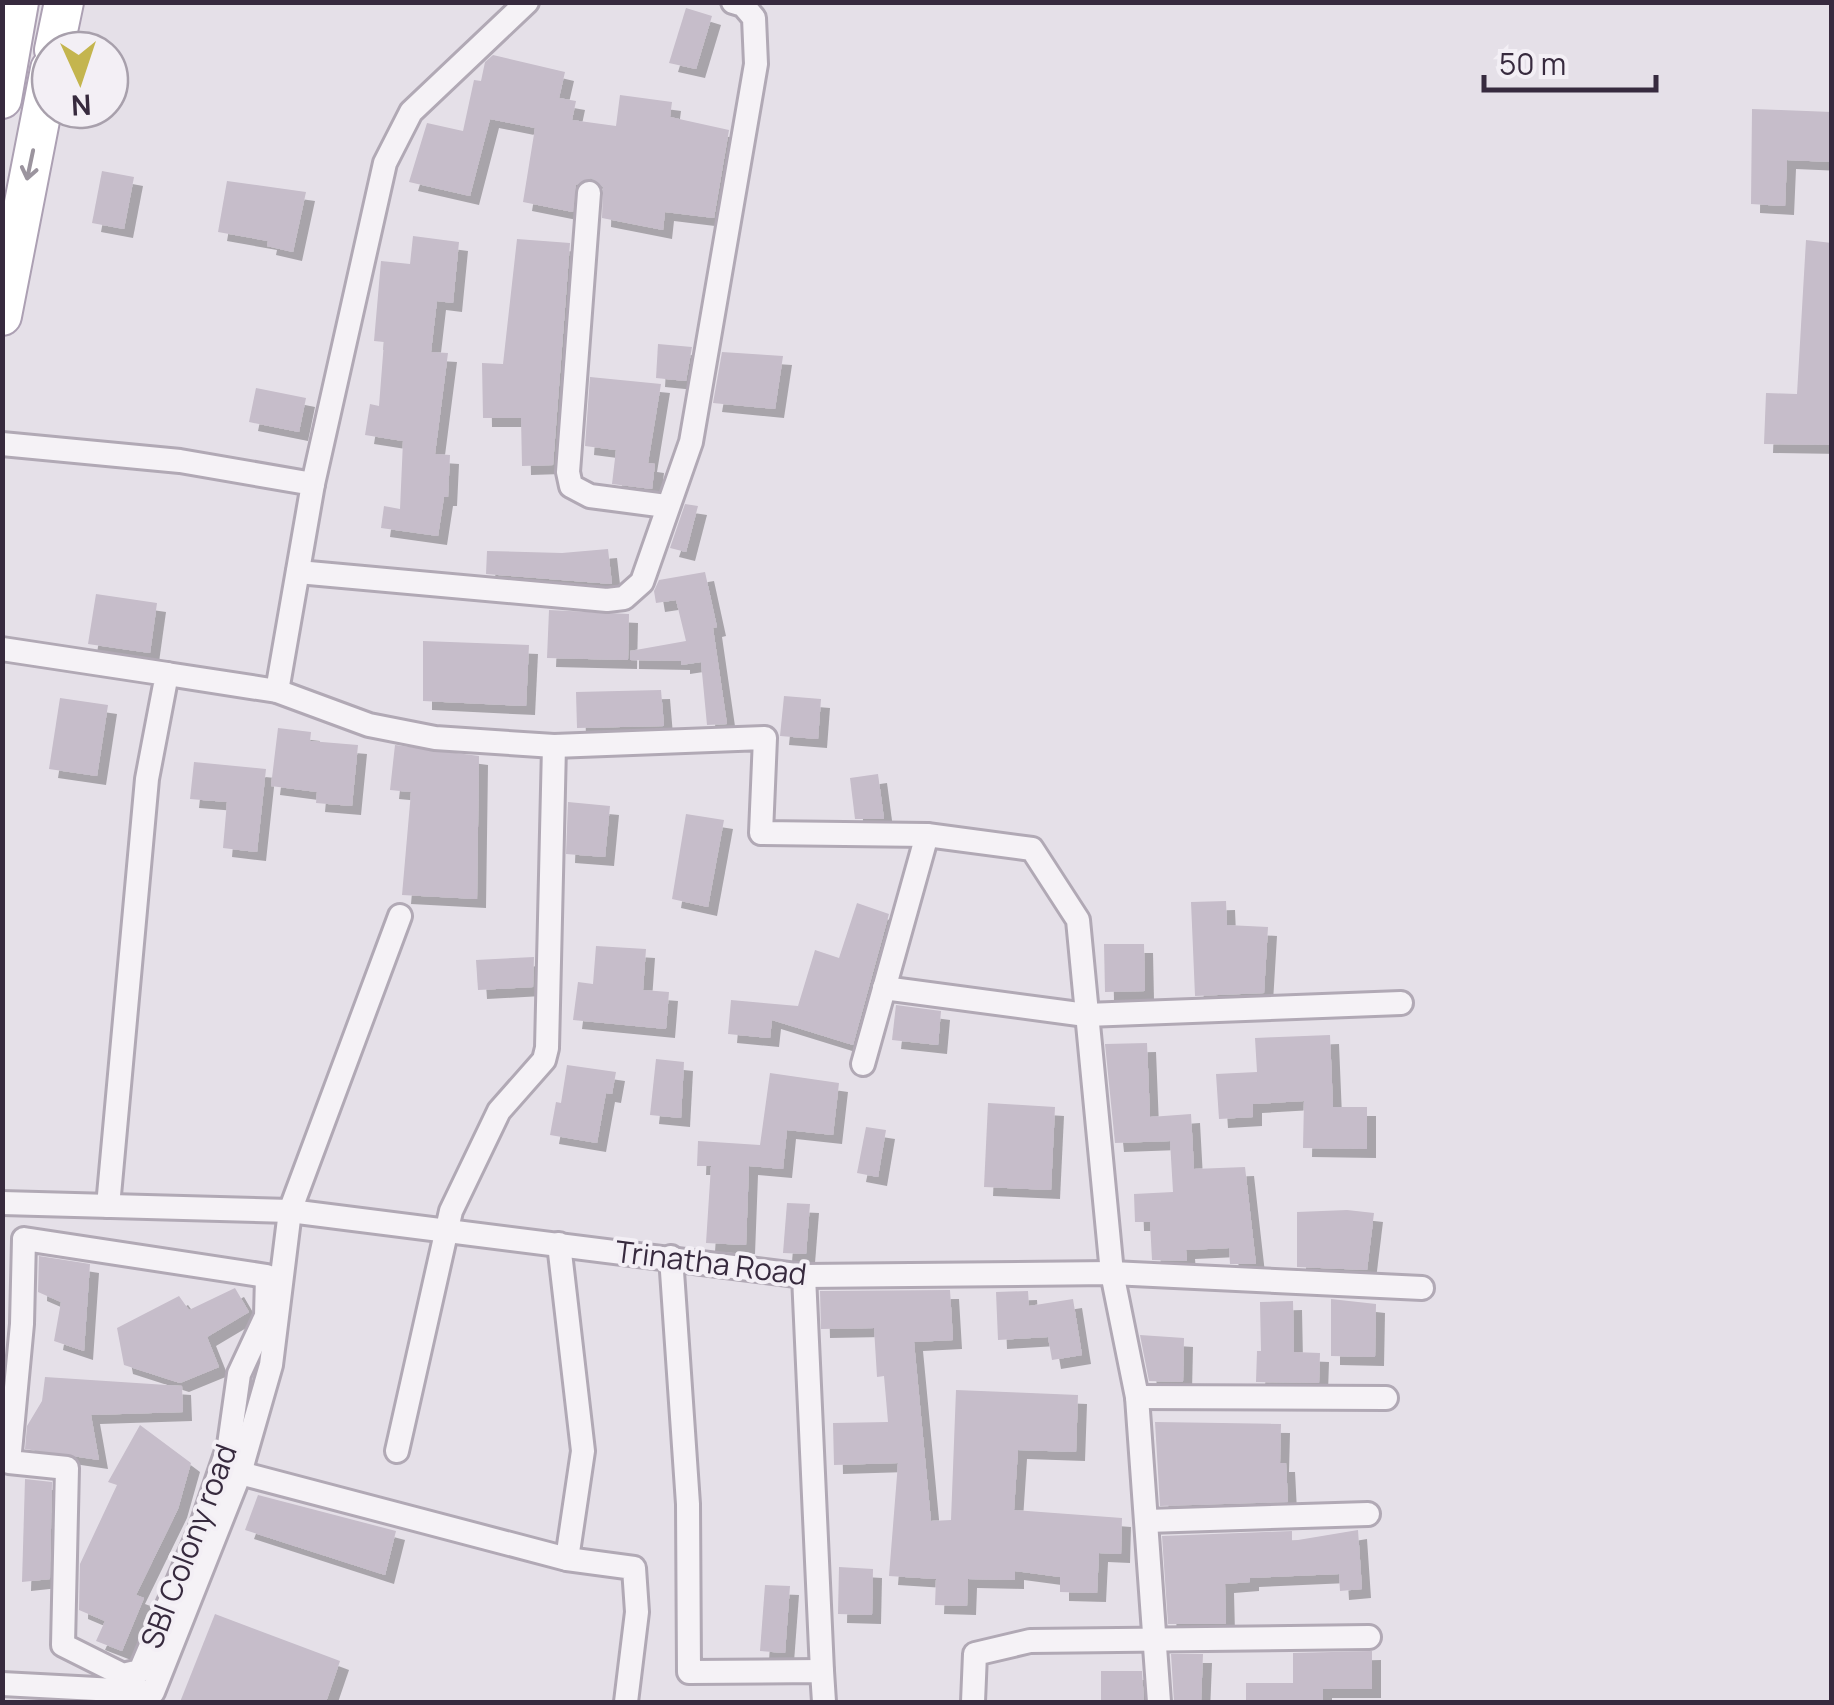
<svg xmlns="http://www.w3.org/2000/svg" width="1834" height="1705" font-family="Manrope,sans-serif">
<defs>
<filter id="shadow"><feDropShadow dx="9" dy="9" stdDeviation="0" flood-color="#0004"/></filter>
</defs>
<rect width="100%" height="100%" fill="#e5e0e8"/>
<g fill="#c6bdca" filter="url(#shadow)">
<polygon points="686,8 712,16 696,69 669,63"/>
<polygon points="493,55 565,72 559,98 576,101 572,120 616,126 620,95 672,102 670,117 729,130 714,218 665,212 663,230 602,218 603,187 591,178 576,185 573,212 523,202 535,128 490,119 470,196 409,182 427,123 463,131 474,80 481,81 485,62"/>
<polygon points="1752,109 1832,112 1832,162 1787,160 1785,206 1751,204"/>
<polygon points="102,171 134,177 124,229 92,223"/>
<polygon points="227,181 306,192 293,252 267,246 268,241 218,232"/>
<polygon points="413,236 459,242 453,303 437,301 431,352 448,353 435,454 450,455 448,497 444,497 438,536 381,528 384,506 400,509 403,441 365,435 370,404 379,406 384,342 374,341 381,261 410,264"/>
<polygon points="517,239 570,243 553,465 522,466 521,418 483,418 482,363 503,364"/>
<polygon points="1806,240 1832,243 1832,445 1764,444 1766,393 1797,394"/>
<polygon points="658,344 692,347 686,381 656,378"/>
<polygon points="722,352 783,356 775,409 713,403"/>
<polygon points="590,377 661,384 648,463 655,464 652,489 612,484 616,450 585,446"/>
<polygon points="256,388 306,398 299,432 249,422"/>
<polygon points="685,504 698,506 686,552 670,548"/>
<polygon points="608,549 612,584 486,574 487,551 562,553"/>
<polygon points="705,572 717,627 713,628 727,724 707,725 701,662 681,665 681,661 630,660 630,651 686,641 676,600 656,603 654,591 659,580"/>
<polygon points="96,594 157,603 150,653 88,644"/>
<polygon points="549,610 629,614 628,660 547,658"/>
<polygon points="423,641 529,645 526,706 423,701"/>
<polygon points="661,690 664,726 577,728 576,692"/>
<polygon points="784,696 821,699 818,739 780,736"/>
<polygon points="60,698 108,705 97,776 49,769"/>
<polygon points="278,728 311,732 310,741 358,745 352,806 316,803 317,792 271,786"/>
<polygon points="395,745 479,756 477,899 402,895 411,792 390,790"/>
<polygon points="194,762 266,769 257,852 223,848 227,802 190,799"/>
<polygon points="878,774 884,819 855,819 850,778"/>
<polygon points="568,802 610,806 605,857 566,854"/>
<polygon points="686,814 724,820 708,907 672,899"/>
<polygon points="1226,901 1227,925 1268,927 1264,993 1195,996 1191,902"/>
<polygon points="857,903 889,914 853,1045 772,1020 770,1038 728,1034 731,1000 798,1006 815,950 839,958"/>
<polygon points="1104,944 1144,944 1145,991 1105,992"/>
<polygon points="596,946 646,949 643,990 669,992 666,1029 573,1020 578,982 593,984"/>
<polygon points="534,957 533,987 478,990 476,960"/>
<polygon points="896,1005 941,1011 938,1045 892,1040"/>
<polygon points="1330,1035 1333,1107 1367,1107 1367,1149 1303,1148 1304,1101 1253,1104 1253,1117 1219,1119 1216,1074 1257,1072 1255,1038"/>
<polygon points="1147,1043 1150,1117 1191,1114 1194,1169 1245,1167 1256,1264 1230,1264 1229,1248 1186,1250 1187,1261 1152,1260 1150,1222 1135,1222 1134,1194 1173,1192 1170,1141 1115,1143 1105,1044"/>
<polygon points="656,1059 684,1062 681,1118 650,1115"/>
<polygon points="567,1065 616,1072 612,1094 606,1093 597,1143 550,1135 556,1102 561,1103"/>
<polygon points="770,1073 839,1083 833,1135 787,1130 783,1169 749,1166 746,1245 706,1243 711,1166 697,1166 698,1141 760,1145"/>
<polygon points="988,1103 1055,1107 1051,1190 984,1187"/>
<polygon points="866,1127 886,1130 878,1177 857,1173"/>
<polygon points="787,1203 810,1204 806,1254 783,1253"/>
<polygon points="1347,1210 1374,1213 1367,1270 1297,1267 1297,1212"/>
<polygon points="39,1256 90,1264 84,1351 54,1341 61,1302 38,1292"/>
<polygon points="235,1288 249,1312 207,1337 219,1367 180,1383 124,1365 117,1328 179,1296 189,1310"/>
<polygon points="950,1290 953,1340 914,1342 931,1521 951,1520 956,1390 1078,1395 1076,1452 1018,1450 1014,1510 1122,1518 1121,1554 1099,1553 1097,1593 1060,1592 1060,1577 1015,1571 1015,1580 968,1579 967,1606 935,1605 936,1579 889,1576 898,1463 834,1465 833,1423 888,1422 884,1376 877,1377 874,1328 821,1329 820,1291"/>
<polygon points="1028,1291 1029,1306 1073,1299 1082,1355 1052,1360 1048,1337 998,1340 996,1292"/>
<polygon points="1331,1299 1376,1304 1375,1357 1331,1356"/>
<polygon points="1293,1301 1294,1352 1320,1353 1319,1383 1256,1382 1257,1351 1261,1351 1260,1302"/>
<polygon points="1140,1335 1184,1338 1183,1382 1149,1381"/>
<polygon points="45,1377 182,1386 183,1412 91,1415 99,1460 25,1449 27,1426 42,1401"/>
<polygon points="1155,1422 1281,1424 1280,1463 1286,1463 1288,1502 1160,1506"/>
<polygon points="140,1425 191,1463 178,1509 136,1595 144,1598 122,1651 96,1641 105,1621 79,1610 80,1564 117,1485 108,1482"/>
<polygon points="25,1479 52,1482 50,1579 22,1582"/>
<polygon points="258,1495 396,1531 385,1575 245,1530"/>
<polygon points="1358,1530 1362,1589 1340,1591 1339,1574 1250,1578 1250,1582 1225,1584 1226,1624 1168,1624 1162,1536 1292,1531 1292,1541"/>
<polygon points="839,1567 873,1569 872,1615 838,1614"/>
<polygon points="765,1585 790,1586 785,1653 760,1651"/>
<polygon points="215,1614 340,1661 326,1702 180,1702"/>
<polygon points="1372,1651 1372,1689 1323,1689 1323,1702 1246,1702 1246,1683 1293,1683 1293,1653"/>
<polygon points="1171,1654 1203,1654 1201,1702 1174,1702"/>
<polygon points="1101,1671 1142,1671 1144,1702 1101,1702"/>
</g>
<g fill="none" stroke-linecap="round" stroke-linejoin="round">
<g stroke="#b1a9b5" stroke-width="28">
<g id="minor">
<polyline points="589,193 568,472 571,486 590,496 666,506"/>
<polyline points="2,444 180,461 313,484 277,691"/>
<polyline points="313,484 385,163 411,112 527,2"/>
<polyline points="298,572 607,600 624,598 642,582 691,442 756,64 754,18 743,5 733,2"/>
<polyline points="2,649 167,674 147,779 108,1206"/>
<polyline points="167,674 277,691 369,725 435,738 554,746 765,738 761,833 927,835 1032,849 1078,920 1112,1273 1137,1397 1159,1702"/>
<polyline points="884,988 1086,1015 1401,1003"/>
<polyline points="863,1064 927,835"/>
<polyline points="2,1203 290,1211 804,1276 1112,1273 1422,1288"/>
<polygon points="24,1239 267,1276 266,1316 239,1374 229,1445 200,1530 140,1671 123,1675 63,1645 67,1468 9,1462 22,1324"/>
<polyline points="559,1244 583,1451 567,1559 634,1568 637,1612 626,1702"/>
<polyline points="671,1257 688,1504 689,1672 822,1671 824,1702"/>
<polyline points="804,1276 822,1671"/>
<polyline points="1137,1397 1386,1398"/>
<polyline points="397,1451 451,1211 499,1111 544,1060 547,1048 554,746"/>
<polyline points="240,1473 567,1559"/>
<polyline points="1147,1521 1368,1514"/>
<polyline points="2,1684 153,1692 240,1473 271,1365 290,1211 400,916"/>
<polyline points="973,1702 975,1654 1030,1641 1369,1637"/>
</g>
</g>
<g stroke="#aca0b3" stroke-width="42">
<g id="primary">
<polyline points="54,50 64,2"/>
<polyline points="2,99 19,2"/>
<polyline points="2,316 50,69"/>
</g>
</g>
<use href="#minor" stroke="#f5f2f6" stroke-width="22"/>
<use href="#primary" stroke="#fff" stroke-width="38"/>
</g>
<defs><path id="oneway-shaft" d="M-6 0H5M1.5-3L5.5 0L1.5 3" fill="none" stroke-width="1.6" stroke-linecap="round" stroke-linejoin="round" transform="scale(2.5)"/></defs>
<use stroke="#9b949e" href="#oneway-shaft" transform="translate(30 165) rotate(102)"/>
<g text-anchor="middle" dominant-baseline="central" stroke-width="8" stroke-linejoin="round" paint-order="stroke">
<g font-size="30" fill="#372a3e" stroke="#f3eff5">
<text transform="translate(711 1262) rotate(7)">Trinatha Road</text>
<text transform="translate(188 1546) rotate(-69)">SBI Colony road</text>
</g>
</g>
<rect width="1834" height="1705" fill="none" stroke="#372a3e" stroke-width="10"/>
<g transform="translate(80 80) rotate(177)"><circle r="48" fill="#f3eff5" stroke="#a8a0ac" stroke-width="2.5"/>
<path d="M0-8L18 38L0 25L-18 38Z" fill="#c4b54e"/>
<text y="-15" font-size="28" font-weight="bold" text-anchor="middle" fill="#372a3e">N</text>
</g>
<path d="M1484 75v15h172v-15" fill="none" stroke="#372a3e" stroke-width="5"/>
<text x="1499" y="75" font-size="30" fill="#372a3e" stroke="#f3eff5" stroke-width="8" paint-order="stroke">50 m</text>
</svg>
